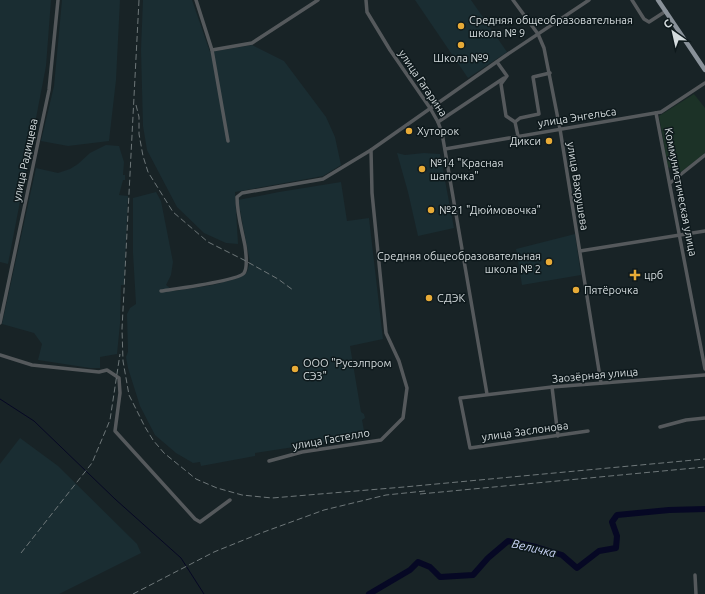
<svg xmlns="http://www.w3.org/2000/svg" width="705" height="594" font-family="Ubuntu,sans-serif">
<rect width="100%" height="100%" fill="#182326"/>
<g fill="#1a2d32">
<polygon points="0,0 51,0 46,66 8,264 0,262"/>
<polygon points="62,0 120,0 116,80 109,141 68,146 41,141 54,86"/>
<polygon points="143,0 192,0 210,52 252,45 284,61 326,117 335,137 341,165 323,176 235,192 238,244 226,243 204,233 177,207 147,150 143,126 141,50"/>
<polygon points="415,0 471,0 507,52 468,78"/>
<polygon points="106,145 119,146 124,162 123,175 125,175 125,180 123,180 119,195 128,196 124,285 121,285 120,324 117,354 100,357 100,368 90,368 38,360 42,344 34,333 2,324 36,168 58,173 70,169 78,164 90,153"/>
<polygon points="397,153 405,155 424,153 440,154 454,228 418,236 408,192"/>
<polygon points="341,182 347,221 369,218 383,339 350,346 361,412 364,414 365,418 362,420 365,436 255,453 255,456 201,466 200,462 193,463 176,453 155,435 140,406 128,368 126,357 128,352 127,314 130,308 136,304 133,253 133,198 156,192 161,201 173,262 171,275 166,285 174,291 213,285 235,279 244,275 247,272 250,262 238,200 279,192"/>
<polygon points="575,234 581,275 522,285 516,249"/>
<polygon points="20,438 58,466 137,544 141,553 59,594 0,594 0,464"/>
</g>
<polygon fill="#1c3227" points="694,94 705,108 705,153 681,172 668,167 659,116"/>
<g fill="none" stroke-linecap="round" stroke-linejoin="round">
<polyline stroke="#060824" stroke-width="1" points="0,399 34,421 115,499 181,558 204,594"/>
<polyline stroke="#060824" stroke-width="6" points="369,594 410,570 418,562 430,567 440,577 473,575 488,558 508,541 536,547 562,555 577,568 599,551 616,548 617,536 612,522 617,515 669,510 705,509"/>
<g stroke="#55595c" stroke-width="3.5">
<polyline points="196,0 212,50 228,141"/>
<polyline points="366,0 367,12 390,50 430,108 438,122 442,133 487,394"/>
<polyline points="513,0 538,34 544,48 560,129 601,383"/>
<polyline points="632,0 644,19 649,22 666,11"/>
<polyline points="212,50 252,43 318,0"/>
<polyline points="497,62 507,76 501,84 506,116 515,122 518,136"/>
<polyline points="656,113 705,369"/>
<polyline points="438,122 504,78"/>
<polyline points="515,122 520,118 539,114 533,77 550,73"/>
<polyline points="445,149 661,112 705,83"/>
<polyline points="670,183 705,155"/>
<polyline points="580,251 705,231"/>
<path d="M161,291C174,289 238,281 244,273C248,267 246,253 245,246C242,230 237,214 237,197L242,193L323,179L371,150L505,56L589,0"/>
<polyline points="0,323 49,90 58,0"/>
<polyline points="0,355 32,365 99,372 107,370 119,378 120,393 115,431 195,519 200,522 230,500"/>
<polyline points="552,387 558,436"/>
<polyline points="660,427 686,420 705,418"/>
<polyline points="588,431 470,448 460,398 552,387 705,375"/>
<polyline points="269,461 302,452 381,440 403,418 407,388 399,361 386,333 372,193 371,150"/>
<polyline points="695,575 696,594"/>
</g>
<polyline stroke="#899199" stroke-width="4.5" points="658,0 705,70"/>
<g stroke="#6e7779" stroke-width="1" stroke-dasharray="6 3" stroke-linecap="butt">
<polyline points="139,0 122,329 123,361 129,395 145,427 153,440 164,453 196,479 217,488 242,495 272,498 404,487 705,459"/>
<polyline points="136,105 139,117 139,134 143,156 148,172 173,212 208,242 244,260 278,279 293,290"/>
<polyline points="420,494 705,467"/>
<polyline points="21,553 92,463 110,420 120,354"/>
<polyline points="133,594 214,552 261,533 324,510 386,495 425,491"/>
</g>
</g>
<g fill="#e8ab37" stroke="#0e191c" stroke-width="1.5">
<circle cx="461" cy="26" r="4"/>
<circle cx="461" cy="45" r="4"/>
<circle cx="409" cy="131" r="4"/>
<circle cx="549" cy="141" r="4"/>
<circle cx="422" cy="169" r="4"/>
<circle cx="431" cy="210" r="4"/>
<circle cx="549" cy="262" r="4"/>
<path d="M633 269h4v4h4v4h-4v4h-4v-4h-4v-4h4z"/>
<circle cx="576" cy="290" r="4"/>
<circle cx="429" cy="298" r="4"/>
<circle cx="295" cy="369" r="4"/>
</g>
<g text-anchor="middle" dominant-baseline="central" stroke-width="3" stroke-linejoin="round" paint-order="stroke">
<g font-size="11" fill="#d4dbdd" stroke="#0e191c" text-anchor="start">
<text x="469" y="20">Средняя общеобразовательная<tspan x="469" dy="13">школа № 9</tspan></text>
<text x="461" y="58" text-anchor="middle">Школа №9</text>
<text x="417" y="131">Хуторок</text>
<text x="541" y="141" text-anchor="end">Дикси</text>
<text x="430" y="163">№14 "Красная<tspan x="430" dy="13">шапочка"</tspan></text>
<text x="439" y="210">№21 "Дюймовочка"</text>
<text x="541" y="256" text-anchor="end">Средняя общеобразовательная<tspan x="541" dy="13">школа № 2</tspan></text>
<text x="644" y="275">црб</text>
<text x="584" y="290">Пятёрочка</text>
<text x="437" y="298">СДЭК</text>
<text x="303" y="363">ООО "Русэлпром<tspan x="303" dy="13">СЭЗ"</tspan></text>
</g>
<g font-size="11" fill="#d4dbdd" stroke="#0e191c">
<text transform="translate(423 83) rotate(56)">улица Гагарина</text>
<text transform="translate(577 117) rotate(-9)">улица Энгельса</text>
<text transform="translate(25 160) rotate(-78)">улица Радищева</text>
<text transform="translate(578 186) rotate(81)">улица Вахрушева</text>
<text transform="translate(681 192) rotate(79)">Коммунистическая улица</text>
<text transform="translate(595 375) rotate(-5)">Заозёрная улица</text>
<text transform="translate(525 431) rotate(-8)">улица Заслонова</text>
<text transform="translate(331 439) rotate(-10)">улица Гастелло</text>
</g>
<g font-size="12" font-style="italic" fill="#ccd7fb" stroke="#0e191c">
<text transform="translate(534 548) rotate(13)">Величка</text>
</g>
</g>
<g transform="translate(673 32) rotate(326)" stroke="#0e191c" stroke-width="3" paint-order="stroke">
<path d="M0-3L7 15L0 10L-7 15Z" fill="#d4dbdd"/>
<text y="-6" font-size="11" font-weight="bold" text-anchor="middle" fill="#d4dbdd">С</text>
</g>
</svg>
